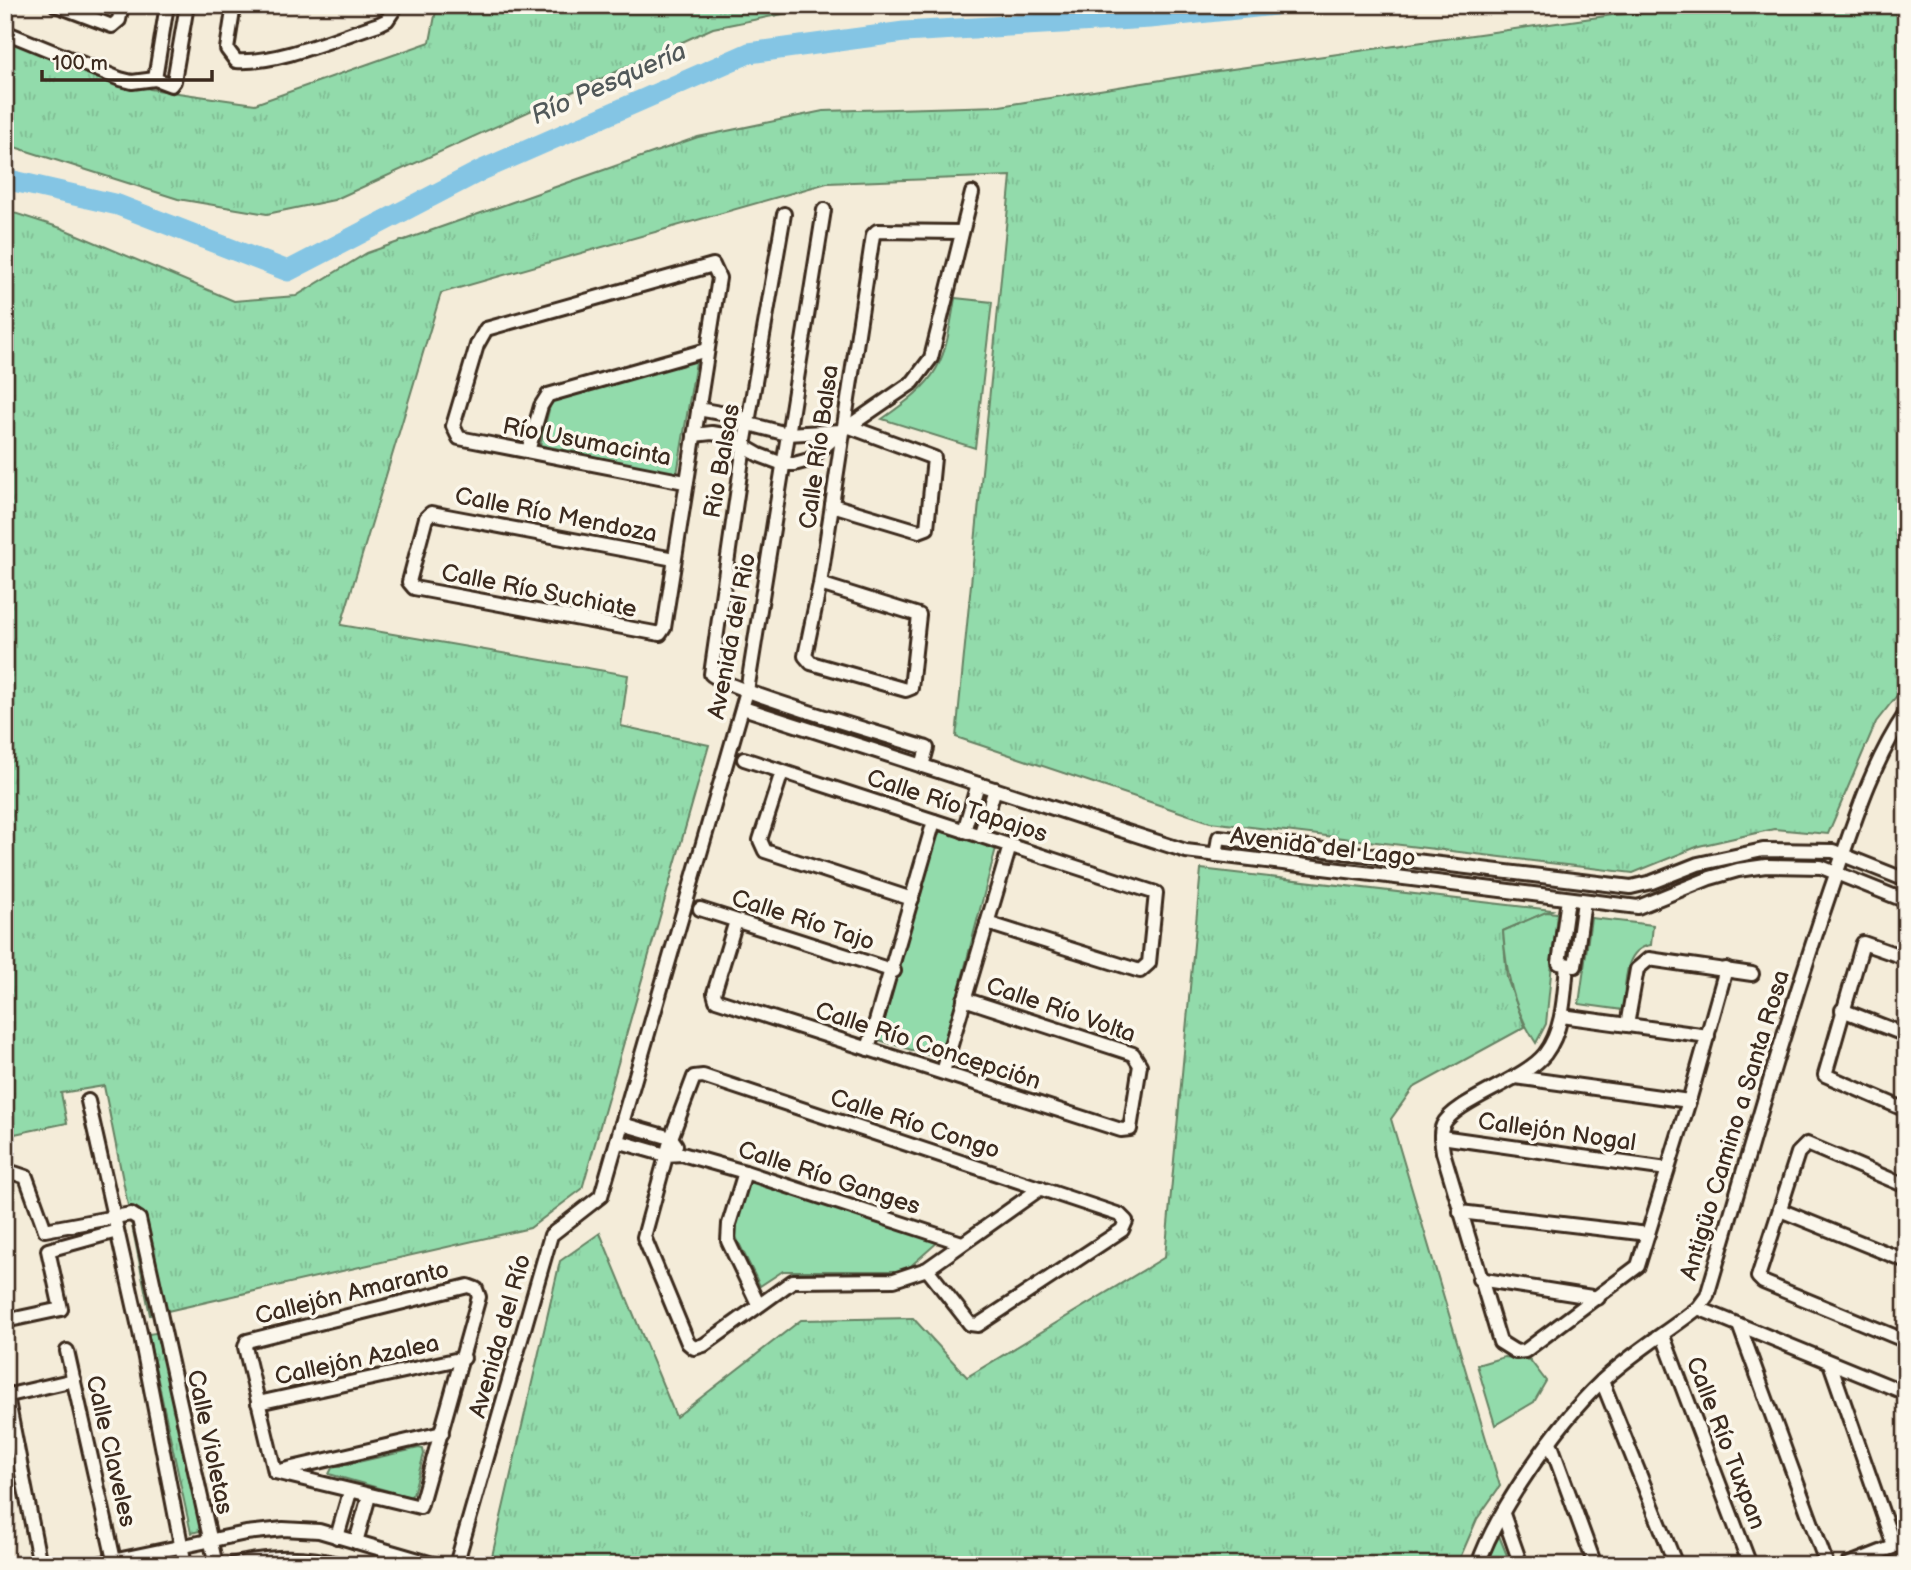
<svg xmlns="http://www.w3.org/2000/svg" width="1911" height="1570" font-family="'Balsamiq Sans',sans-serif">
<defs>
<pattern id="grass-tufts" width="24" height="20" patternUnits="userSpaceOnUse" patternTransform="scale(1.75)"><rect width="24" height="20" fill="#92dbab"/><path d="M3 7l-1-3M5 7V3M7 7l1-3M15 17l-1-3M17 17v-4M19 17l1-3" fill="none" stroke="#7fbc93"/></pattern>
</defs>
<rect width="100%" height="100%" fill="#f4ecd9"/>
<filter id="ink" filterUnits="userSpaceOnUse"><feTurbulence type="fractalNoise" baseFrequency=".0143" numOctaves="2"/><feDisplacementMap in="SourceGraphic" scale="14" xChannelSelector="R" yChannelSelector="G"/><feConvolveMatrix kernelMatrix="1 2 1 2 8 2 1 2 1" color-interpolation-filters="sRGB"/></filter>
<g filter="url(#ink)">
<g fill="url(#grass-tufts)" stroke="#668264" stroke-width="2">
<polygon points="437,5 828,5 713,28 334,200 267,214 178,199 5,144 5,27 150,89 255,104 430,42"/>
<polygon points="1764,5 1906,9 1906,684 1876,722 1828,834 1774,829 1699,846 1633,873 1210,822 956,737 1011,176 827,183 441,293 341,625 628,675 621,726 709,745 582,1189 530,1228 150,1315 104,1086 61,1093 67,1123 5,1136 5,210 61,228 234,301 296,296 367,253 698,137 823,111 1000,106 1211,72 1613,15"/>
<polygon points="1201,869 1552,910 1503,931 1507,978 1525,1027 1413,1088 1391,1119 1500,1486 1477,1519 1457,1565 490,1565 560,1261 600,1233 676,1417 801,1320 913,1318 967,1377 1165,1257"/>
<polygon points="162,1332 204,1530 191,1533 148,1334"/>
<polygon points="1497,1531 1511,1565 1495,1565 1488,1549"/>
<polygon points="175,1551 175,1565 114,1565"/>
</g>
<g fill="#92dbab" stroke="#668264" stroke-width="2">
<path d="M955,298L992,302L975,448L882,419C940,379 944,366 955,298Z"/>
<polygon points="697,356 677,474 540,445 551,402"/>
<polygon points="937,830 996,848 941,1059 879,1040"/>
<path d="M1546,912L1557,913L1546,1024L1536,1043C1513,1008 1506,972 1503,931Z"/>
<path d="M1591,918L1653,925L1651,945C1622,949 1626,987 1623,1010L1579,1004Z"/>
<polygon points="749,1179 939,1241 905,1271 783,1271 760,1286 734,1233"/>
<polygon points="1504,1357 1530,1360 1546,1381 1534,1402 1495,1425 1477,1365"/>
<polygon points="419,1448 423,1449 424,1454 413,1494 410,1497 329,1474 332,1468"/>
</g>
<g fill="none" stroke-linecap="round" stroke-linejoin="round">
<polyline stroke="#84c5e4" stroke-width="21" points="5,179 118,205 288,271 482,170 749,53 904,32 1150,18 1275,5"/>
<g stroke="#3b2a1e" stroke-width="18">
<g id="minor">
<polyline points="56,5 112,26 119,20 122,5"/>
<path d="M234,5L227,49L236,61C278,64 338,37 379,24L387,20L397,5"/>
<polyline points="5,32 120,79 132,82 155,79"/>
<polyline points="155,79 171,85 174,81 187,5"/>
<polyline points="155,79 167,5"/>
<path d="M784,214L744,446L711,674C722,688 897,739 927,748L922,766"/>
<polyline points="698,409 737,416 749,424 787,434 842,431"/>
<polyline points="694,435 712,433 724,435 759,455 783,464 794,464 809,460 842,431 913,382 931,358 972,193"/>
<polyline points="528,451 541,406 548,395 707,350"/>
<polyline points="832,505 919,531 927,528 934,458 850,427"/>
<polyline points="674,559 431,513 426,518 409,582 414,588 660,634 664,628 719,278 713,265 486,329 477,345 453,426 459,438 685,482"/>
<polyline points="820,584 919,615 911,688 906,690 811,663 805,656 820,584 873,235 877,231 961,232"/>
<polyline points="743,708 1186,851 1638,907 1710,878 1738,870 1766,866 1821,867 1906,901"/>
<polyline points="744,759 1156,893 1149,963 1140,971 987,923"/>
<polyline points="782,772 760,840 765,851 912,899"/>
<polyline points="964,831 978,784"/>
<polyline points="980,836 995,789"/>
<polyline points="1216,855 1219,837 1631,887 1652,882 1698,864 1763,850 1833,851 1906,880"/>
<polyline points="1568,899 1559,963 1575,966 1584,901"/>
<polyline points="700,909 894,971"/>
<polyline points="736,921 714,993 716,1000 1121,1130 1130,1129 1140,1065 1133,1054 964,999"/>
<polyline points="1906,958 1863,943 1825,1075 1906,1110"/>
<path d="M1567,965C1564,995 1564,1029 1545,1054C1525,1080 1454,1101 1443,1125C1439,1133 1442,1143 1443,1152L1500,1342L1516,1352L1525,1351L1638,1266L1689,1101L1726,969"/>
<polyline points="1842,1010 1906,1035"/>
<polyline points="1562,1016 1708,1036"/>
<polyline points="1627,1025 1637,969 1649,959 1752,974"/>
<polyline points="868,1049 934,821"/>
<polyline points="943,1072 1010,846"/>
<polyline points="1515,1077 1689,1101"/>
<polyline points="88,1101 140,1332 185,1565"/>
<polyline points="622,1124 671,1138 676,1145"/>
<polyline points="1441,1137 1667,1169"/>
<polyline points="617,1141 666,1155 682,1154 745,1172 962,1243"/>
<polyline points="745,1172 729,1224 728,1241 758,1304"/>
<polyline points="5,1175 14,1173 26,1177 45,1230 131,1214 139,1219 216,1565"/>
<polyline points="1906,1186 1807,1144 1798,1153 1758,1277 1763,1282 1906,1341"/>
<polyline points="1780,1210 1906,1261"/>
<polyline points="1460,1212 1648,1234"/>
<polyline points="927,1269 970,1324 978,1325 1122,1230 1126,1221 1120,1215 703,1076 694,1077 671,1138 644,1237 688,1343 694,1348 704,1345 793,1281 894,1280 927,1269 1041,1188"/>
<polyline points="1479,1279 1598,1298"/>
<polygon points="468,1286 476,1289 479,1297 420,1507 275,1472 245,1347 247,1341"/>
<polyline points="1698,1308 1906,1393"/>
<polyline points="5,1321 61,1309 48,1250 117,1231"/>
<polyline points="1739,1325 1827,1565"/>
<polyline points="1663,1336 1750,1565"/>
<polyline points="67,1351 114,1560"/>
<polyline points="1830,1363 1894,1546"/>
<polyline points="1602,1381 1676,1565"/>
<polyline points="5,1396 74,1380"/>
<polyline points="7,1396 40,1565"/>
<polyline points="258,1403 464,1358"/>
<polyline points="1550,1442 1595,1565"/>
<polyline points="275,1472 442,1433"/>
<polyline points="1503,1514 1521,1565"/>
<polyline points="337,1537 350,1492"/>
<polyline points="356,1542 369,1496"/>
<polyline points="93,1565 246,1533 283,1529 319,1531 436,1565"/>
<path d="M230,1565C268,1556 304,1554 341,1565"/>
<polyline points="456,1565 551,1235 601,1196 747,691 824,210"/>
<path d="M1478,1565C1496,1511 1559,1422 1600,1383C1629,1355 1666,1333 1698,1308L1707,1296C1747,1160 1785,1023 1831,889C1852,829 1870,766 1906,713"/>
<polyline points="1847,1565 1906,1542"/>
</g>
</g>
<use href="#minor" stroke="#fbf7ec" stroke-width="12"/>
</g>
</g>
<g text-anchor="middle" dominant-baseline="central" stroke-width="7" stroke-linejoin="round" paint-order="stroke">
<g font-size="24" fill="#3b2a1e" stroke="#fbf7ec">
<text transform="translate(587 442) rotate(11)">Río Usumacinta</text>
<text transform="translate(819 447) rotate(-82)">Calle Río Balsa</text>
<text transform="translate(722 461) rotate(-80)">Rio Balsas</text>
<text transform="translate(556 515) rotate(11)">Calle Río Mendoza</text>
<text transform="translate(539 591) rotate(11)">Calle Río Suchiate</text>
<text transform="translate(732 636) rotate(-79)">Avenida del Rio</text>
<text transform="translate(957 806) rotate(18)">Calle Río Tapajos</text>
<text transform="translate(1323 847) rotate(7)">Avenida del Lago</text>
<text transform="translate(803 920) rotate(18)">Calle Río Tajo</text>
<text transform="translate(1061 1010) rotate(19)">Calle Río Volta</text>
<text transform="translate(928 1046) rotate(18)">Calle Río Concepción</text>
<text transform="translate(915 1124) rotate(18)">Calle Río Congo</text>
<text transform="translate(1735 1125) rotate(-73)">Antigüo Camino a Santa Rosa</text>
<text transform="translate(1557 1132) rotate(8)">Callejón Nogal</text>
<text transform="translate(829 1178) rotate(18)">Calle Río Ganges</text>
<text transform="translate(352 1293) rotate(-14)">Callejón Amaranto</text>
<text transform="translate(500 1336) rotate(-74)">Avenida del Río</text>
<text transform="translate(357 1360) rotate(-12)">Callejón Azalea</text>
<text transform="translate(210 1442) rotate(78)">Calle Violetas</text>
<text transform="translate(1726 1443) rotate(69)">Calle Río Tuxpan</text>
<text transform="translate(111 1451) rotate(77)">Calle Claveles</text>
</g>
<g font-size="26" font-style="italic" fill="#515859" stroke="#fbf7ec">
<text transform="translate(609 84) rotate(-24)">Río Pesquería</text>
</g>
</g>
<rect width="1911" height="1570" fill="none" stroke="#fbf7ec" stroke-width="28"/>
<rect x="14" y="14" width="1883" height="1542" fill="none" stroke="#3b2a1e" stroke-width="2.5" filter="url(#ink)"/>
<path d="M42 70v10h170v-10" fill="none" stroke="#3b2a1e" stroke-width="3.5"/>
<text x="52" y="70" font-size="21" fill="#3b2a1e" stroke="#fbf7ec" stroke-width="5" paint-order="stroke">100 m</text>
</svg>
